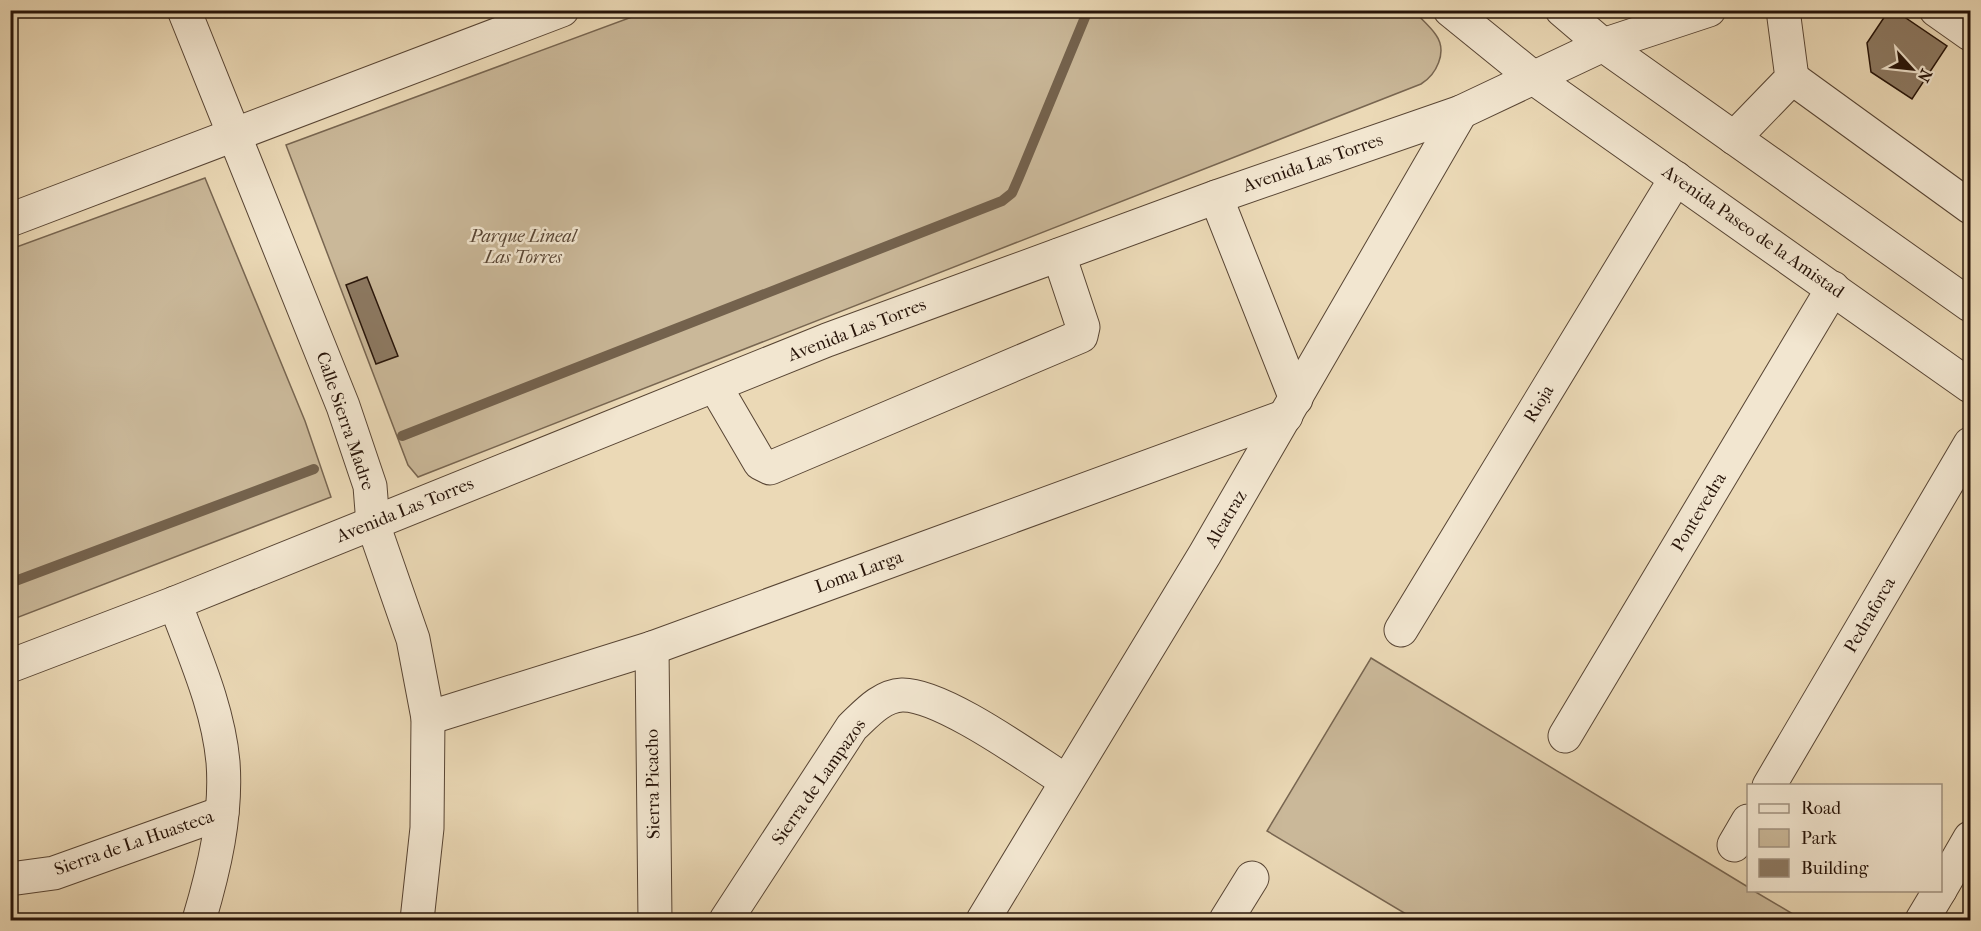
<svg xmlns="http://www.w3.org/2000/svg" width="1981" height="931" font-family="'IM FELL French Canon',serif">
<rect width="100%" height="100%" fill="#ebd9b6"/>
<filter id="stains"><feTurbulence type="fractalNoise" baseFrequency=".00333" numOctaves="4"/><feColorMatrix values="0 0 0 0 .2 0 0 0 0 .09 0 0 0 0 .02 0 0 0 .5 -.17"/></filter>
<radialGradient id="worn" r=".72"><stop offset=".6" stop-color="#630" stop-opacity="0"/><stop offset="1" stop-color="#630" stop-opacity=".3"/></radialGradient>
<g fill="#cab899" stroke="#786651" stroke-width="1.5">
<path d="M1413,10C1420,18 1430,26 1436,35C1448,52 1436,75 1421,84L418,477L408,465L286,145L648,11Z"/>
<polygon points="205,178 305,421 331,497 11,620 11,249"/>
<polygon points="1371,658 1748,887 1748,890 1754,891 1803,920 1416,920 1267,831"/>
</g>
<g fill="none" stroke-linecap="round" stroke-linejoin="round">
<g stroke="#74624d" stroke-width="10">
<polyline points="402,436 1002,201 1012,193 1019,177 1088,10"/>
<polyline points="10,583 314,469"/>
</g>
</g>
<g fill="#8d7a63" stroke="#271409" stroke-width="1.5">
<polygon points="1889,10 1894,10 1947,46 1912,99 1871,72 1867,43"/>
<polygon points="367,277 398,356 376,364 346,285"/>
</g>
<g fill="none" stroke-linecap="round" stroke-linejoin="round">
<g stroke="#584534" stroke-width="35">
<g id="minor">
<polyline points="184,10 343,406 370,486 373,524 413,639 428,718 427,828 417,920"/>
<polyline points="1450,10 1535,79 1970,386"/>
<polyline points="1562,10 1603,45 1970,305"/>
<polyline points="1936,10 1970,34"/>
<polyline points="1792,78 1970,207"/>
<polyline points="1734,138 1792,78 1783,10"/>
<polyline points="1216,197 1296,399"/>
<polyline points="10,220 562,10"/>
<polyline points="715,386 760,463 770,468 1081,336 1083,327 1059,255"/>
<path d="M175,603C194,655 218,707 223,762C227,815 214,870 199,920"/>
<polyline points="1401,630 1676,178"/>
<polyline points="652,648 655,920"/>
<polyline points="10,666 175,603 827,340 1216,197 1461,112 1603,45 1709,10"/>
<polyline points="428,718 652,648 1286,416"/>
<polyline points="1565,736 1833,288"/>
<polyline points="1769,786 1970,444"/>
<polyline points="1734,845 1748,821"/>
<polyline points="10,879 54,873 222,813"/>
<polyline points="1940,890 1970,838"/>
<path d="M726,920L852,727C866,714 881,696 902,695C942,694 1031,759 1066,781"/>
<polyline points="983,920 1205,554 1461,112"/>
<polyline points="1226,920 1252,878"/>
<polyline points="1922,920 1940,890"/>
</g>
</g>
<use href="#minor" stroke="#f2e6d0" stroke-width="33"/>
</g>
<g text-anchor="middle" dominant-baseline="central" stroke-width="5" stroke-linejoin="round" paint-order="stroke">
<g font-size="18" fill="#271409" stroke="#f2e6d0">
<text transform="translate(1313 163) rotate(-19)">Avenida Las Torres</text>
<text transform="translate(1753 232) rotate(35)">Avenida Paseo de la Amistad</text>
<text transform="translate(857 330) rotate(-21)">Avenida Las Torres</text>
<text transform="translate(1539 404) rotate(-59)">Rioja</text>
<text transform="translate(345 421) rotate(71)">Calle Sierra Madre</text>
<text transform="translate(405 510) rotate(-22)">Avenida Las Torres</text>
<text transform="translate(1699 512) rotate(-59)">Pontevedra</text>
<text transform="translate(1226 519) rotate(-59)">Alcatraz</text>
<text transform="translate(859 572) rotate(-20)">Loma Larga</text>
<text transform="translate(1870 615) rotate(-60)">Pedraforca</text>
<text transform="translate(819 782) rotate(-55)">Sierra de Lampazos</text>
<text transform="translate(653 784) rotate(-91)">Sierra Picacho</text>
<text transform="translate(134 843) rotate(-19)">Sierra de La Huasteca</text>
</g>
<g font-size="18" font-style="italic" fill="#584534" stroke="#f2e6d0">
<text x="523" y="236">Parque Lineal<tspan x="523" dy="21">Las Torres</tspan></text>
</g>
</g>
<rect width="1981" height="931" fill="none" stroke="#ebd9b6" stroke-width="36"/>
<rect x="12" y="12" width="1957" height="907" fill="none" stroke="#271409" stroke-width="3"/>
<rect x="18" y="18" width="1945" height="895" fill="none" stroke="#271409" stroke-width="1.5"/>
<rect x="1747" y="784" width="195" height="108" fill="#f2e6d0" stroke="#a19280" stroke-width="1.5"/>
<rect x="1759" y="804" width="30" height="9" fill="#f2e6d0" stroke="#a19280" stroke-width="1.5"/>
<text x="1801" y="814" font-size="18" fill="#271409">Road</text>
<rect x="1759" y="829" width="30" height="18" fill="#cab899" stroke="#a19280" stroke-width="1.5"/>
<text x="1801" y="844" font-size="18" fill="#271409">Park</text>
<rect x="1759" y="859" width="30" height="18" fill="#8d7a63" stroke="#a19280" stroke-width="1.5"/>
<text x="1801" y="874" font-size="18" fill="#271409">Building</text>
<g transform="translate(1912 69) rotate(117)" stroke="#f2e6d0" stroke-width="4.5" paint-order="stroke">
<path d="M0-4.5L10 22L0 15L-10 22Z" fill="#271409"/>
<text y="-9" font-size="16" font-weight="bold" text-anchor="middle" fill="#271409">N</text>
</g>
<rect width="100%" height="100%" filter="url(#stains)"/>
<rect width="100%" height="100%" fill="url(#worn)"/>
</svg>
